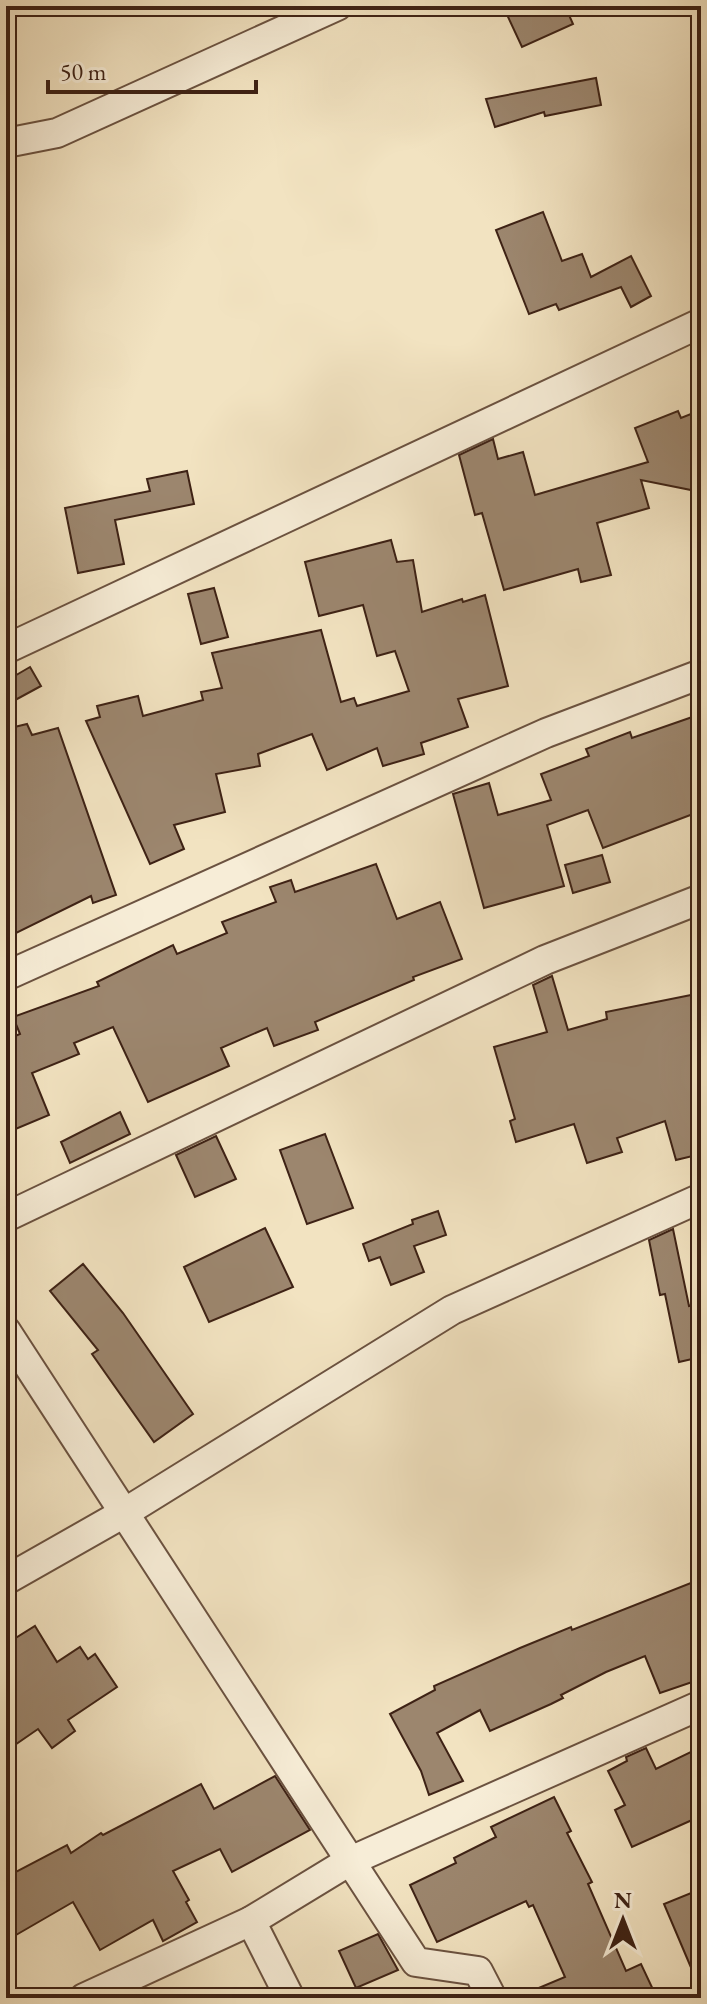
<svg xmlns="http://www.w3.org/2000/svg" width="707" height="2004" font-family="'EB Garamond',serif">
<rect width="100%" height="100%" fill="#f2e3c1"/>
<filter id="stains"><feTurbulence type="fractalNoise" baseFrequency=".0025" numOctaves="4"/><feColorMatrix values="0 0 0 0 .2 0 0 0 0 .09 0 0 0 0 .02 0 0 0 .5 -.17"/></filter>
<radialGradient id="worn" r=".72"><stop offset=".6" stop-color="#630" stop-opacity="0"/><stop offset="1" stop-color="#630" stop-opacity=".3"/></radialGradient>
<g fill="#9c866e" stroke="#3e2215" stroke-width="2">
<polygon points="503,6 565,6 573,24 522,47"/>
<polygon points="596,78 601,105 545,116 544,112 495,127 486,99"/>
<polygon points="543,212 562,261 582,254 591,277 631,256 651,296 631,307 621,287 559,310 556,304 529,314 496,230"/>
<polygon points="701,410 701,444 691,490 641,480 649,508 597,523 611,575 581,582 578,569 504,590 482,513 475,515 459,455 493,439 498,459 523,452 535,495 648,462 635,428 678,411 681,418"/>
<polygon points="187,471 194,504 115,520 124,564 78,573 65,508 150,491 147,479"/>
<polygon points="391,540 397,562 413,560 422,612 462,599 463,602 485,595 508,686 458,699 468,727 421,743 424,754 383,766 377,748 327,770 312,734 258,754 260,766 216,774 225,812 174,825 184,849 150,864 86,721 100,717 97,706 138,696 143,716 203,700 201,692 222,688 212,653 321,630 341,702 354,698 357,706 409,691 395,651 377,656 363,605 319,616 305,562"/>
<polygon points="214,588 228,637 201,644 188,594"/>
<polygon points="30,667 41,686 6,705 6,681"/>
<polygon points="701,714 701,811 603,848 588,810 547,825 564,886 484,908 453,794 489,783 498,815 551,800 541,774 589,756 586,749 630,732 632,738"/>
<polygon points="27,724 32,735 58,728 116,895 93,903 91,896 6,938 6,729"/>
<polygon points="602,855 610,882 573,893 565,865"/>
<polygon points="376,864 397,919 440,902 462,959 413,977 414,980 315,1022 318,1030 274,1046 267,1028 221,1048 229,1066 148,1102 113,1027 74,1043 79,1054 32,1073 49,1115 6,1133 6,1040 20,1034 13,1017 99,986 97,982 173,945 177,954 227,933 222,922 276,902 270,887 291,880 295,892"/>
<polygon points="552,976 568,1030 607,1019 606,1012 701,993 701,1154 676,1160 665,1121 617,1138 622,1152 587,1163 574,1124 516,1142 510,1121 515,1119 494,1047 547,1032 533,985"/>
<polygon points="120,1112 130,1134 70,1163 61,1142"/>
<polygon points="325,1134 353,1208 307,1224 280,1150"/>
<polygon points="216,1136 236,1179 195,1197 176,1155"/>
<polygon points="438,1211 446,1235 414,1246 424,1272 391,1285 380,1257 369,1261 363,1244 413,1224 412,1220"/>
<polygon points="265,1228 293,1287 209,1322 184,1267"/>
<polygon points="673,1229 689,1306 701,1304 701,1357 679,1362 665,1294 660,1295 649,1240"/>
<polygon points="83,1264 123,1313 193,1414 154,1442 92,1354 98,1350 50,1291"/>
<polygon points="701,1579 701,1679 660,1693 645,1656 606,1672 561,1695 563,1698 551,1704 490,1731 480,1710 437,1733 463,1781 429,1795 421,1771 390,1714 435,1690 434,1686 520,1648 571,1627 572,1630"/>
<polygon points="35,1626 57,1662 80,1647 88,1659 95,1654 117,1687 68,1720 75,1731 52,1748 38,1729 6,1751 6,1644"/>
<polygon points="701,1747 701,1816 632,1847 615,1810 625,1805 608,1771 627,1761 626,1757 646,1748 656,1769"/>
<polygon points="275,1776 310,1830 232,1872 220,1849 173,1871 189,1900 186,1902 197,1922 163,1941 153,1920 100,1950 73,1902 16,1935 6,1918 6,1877 67,1845 71,1853 101,1833 103,1835 201,1784 214,1809"/>
<polygon points="554,1797 571,1831 567,1833 592,1882 588,1884 626,1971 641,1964 657,1998 515,1998 565,1977 533,1905 529,1907 526,1901 437,1942 410,1885 456,1863 454,1858 496,1837 491,1827"/>
<polygon points="701,1889 701,1991 664,1904"/>
<polygon points="378,1934 398,1970 356,1988 339,1951"/>
</g>
<g fill="none" stroke-linecap="round" stroke-linejoin="round">
<g stroke="#6b5240" stroke-width="32">
<g id="street">
<polyline points="6,143 57,133 337,6"/>
<polyline points="6,649 701,323"/>
<polyline points="6,976 546,733 701,674"/>
<polyline points="6,1217 545,960 701,899"/>
<polyline points="6,1331 416,1962 478,1971 492,1998"/>
<polyline points="6,1580 124,1513 452,1310 701,1198"/>
<polyline points="84,1998 251,1921"/>
<polyline points="290,1998 251,1921 348,1862 701,1705"/>
</g>
</g>
<use href="#street" stroke="#f7edd7" stroke-width="28"/>
</g>
<rect width="707" height="2004" fill="none" stroke="#f2e3c1" stroke-width="32"/>
<rect x="8" y="8" width="691" height="1988" fill="none" stroke="#3e2215" stroke-width="4"/>
<rect x="16" y="16" width="675" height="1972" fill="none" stroke="#3e2215" stroke-width="2"/>
<g transform="translate(623 1920)" stroke="#f7edd7" stroke-width="6" paint-order="stroke">
<path d="M0-6L14 30L0 20L-14 30Z" fill="#3e2215"/>
<text y="-12" font-size="22" font-weight="bold" text-anchor="middle" fill="#3e2215">N</text>
</g>
<path d="M48 80v12h208v-12" fill="none" stroke="#3e2215" stroke-width="4"/>
<text x="60" y="80" font-size="24" fill="#3e2215" stroke="#f7edd7" stroke-width="6" paint-order="stroke">50 m</text>
<rect width="100%" height="100%" filter="url(#stains)"/>
<rect width="100%" height="100%" fill="url(#worn)"/>
</svg>
